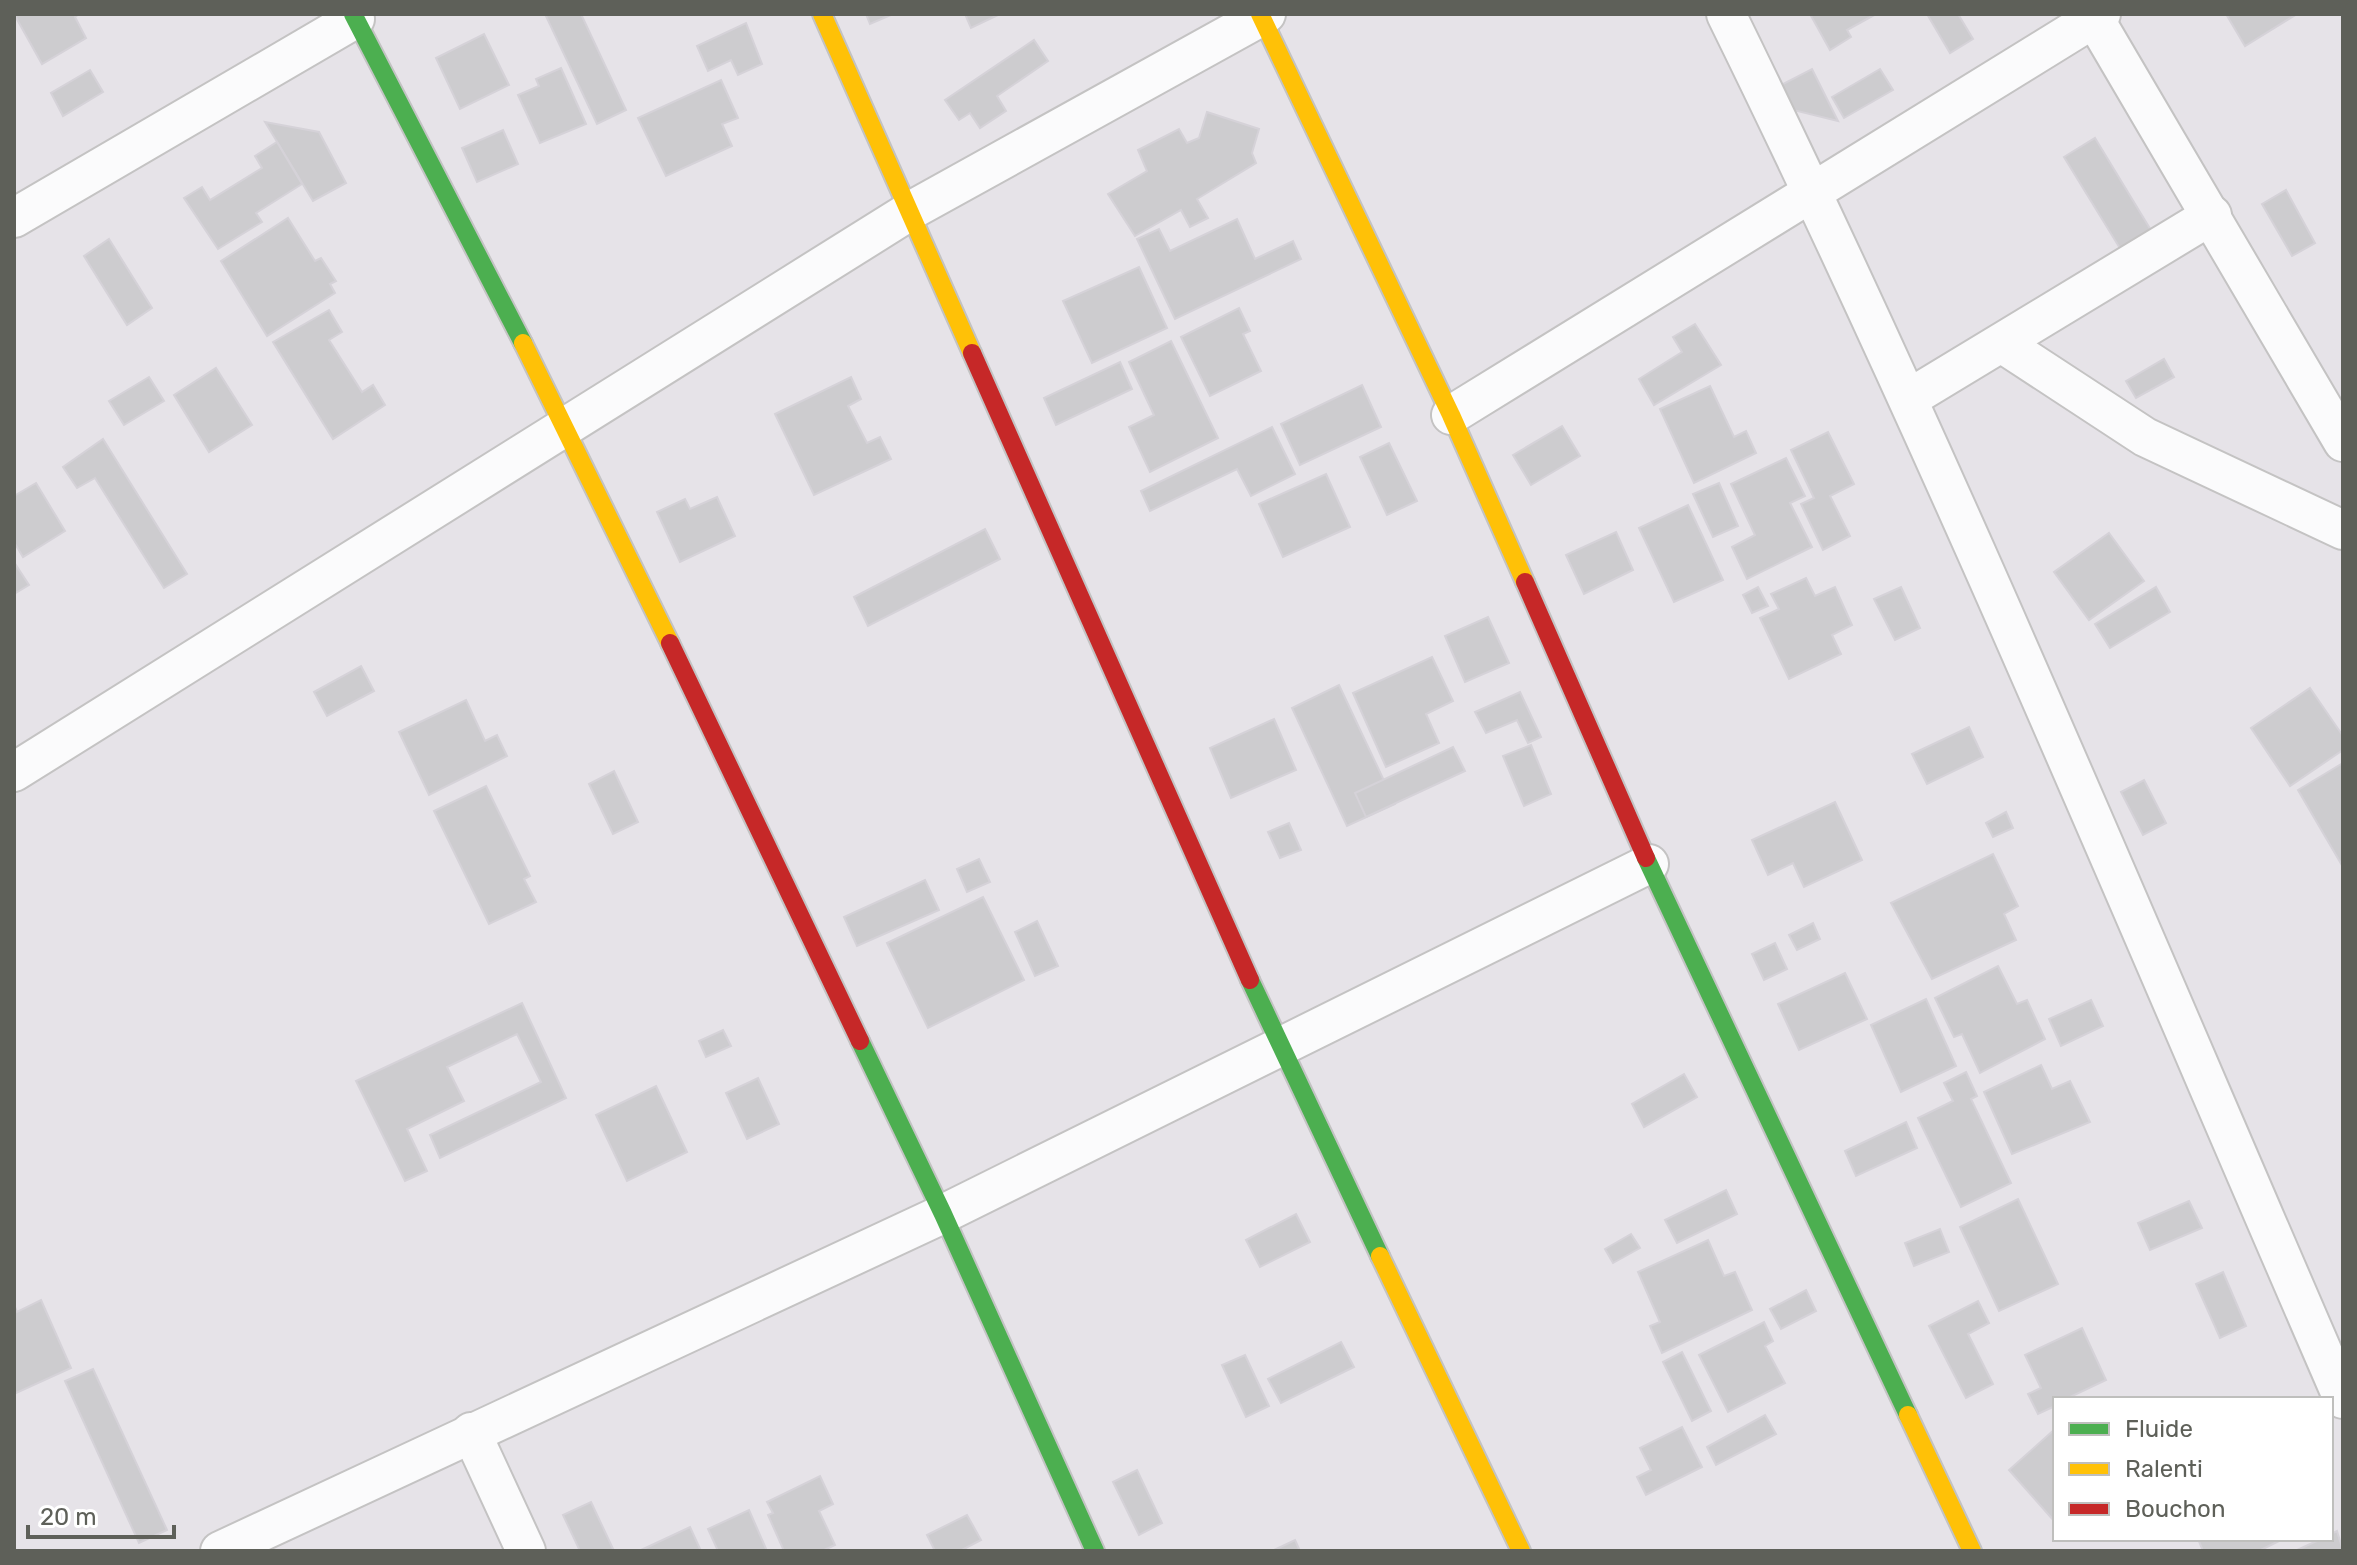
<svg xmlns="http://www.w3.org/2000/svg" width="2357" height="1565" font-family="Rubik,sans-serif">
<rect width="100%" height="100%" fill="#e6e3e8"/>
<g fill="#cdcccf" stroke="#d5d2d8" stroke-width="2">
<polygon points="14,14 79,14 75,17 86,38 42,64"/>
<polygon points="545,14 581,14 626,110 597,124"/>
<polygon points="866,14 893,14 870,24"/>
<polygon points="965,14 1000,14 971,28"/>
<polygon points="1810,14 1876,14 1847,30 1851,37 1830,50"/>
<polygon points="1927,14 1958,14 1973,39 1950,53"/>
<polygon points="2226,14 2297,14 2245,46"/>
<polygon points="746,23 762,64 738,75 731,60 708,71 697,46"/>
<polygon points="484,34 509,85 460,109 436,58"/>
<polygon points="1034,40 1048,61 997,96 1006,111 980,128 970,113 959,120 945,100"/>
<polygon points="561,68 586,124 540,143 518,95 539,86 536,79"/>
<polygon points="1812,69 1838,121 1793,110 1779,86"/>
<polygon points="1880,69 1893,90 1844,118 1832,97"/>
<polygon points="90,70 103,92 63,116 51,93"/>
<polygon points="721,80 738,118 722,124 732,146 666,176 638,118"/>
<polygon points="1207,112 1259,129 1252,153 1256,163 1197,199 1208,218 1190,227 1181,210 1135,236 1108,194 1147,171 1138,150 1179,129 1187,143 1199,138"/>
<polygon points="265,122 319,132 346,183 313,201"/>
<polygon points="503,130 518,164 477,182 462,148"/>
<polygon points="2095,138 2152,232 2121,250 2064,157"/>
<polygon points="277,142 302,184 256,213 262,222 218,249 184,198 202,187 210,200 262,168 255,156"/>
<polygon points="2286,190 2315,243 2292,256 2262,204"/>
<polygon points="288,218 315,261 321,258 336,281 330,284 335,293 267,336 221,261"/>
<polygon points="1237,219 1255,259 1293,241 1301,259 1175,319 1137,239 1159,229 1170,251"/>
<polygon points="109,239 152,308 127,325 84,256"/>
<polygon points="1139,267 1167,328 1092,363 1063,301"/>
<polygon points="1239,308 1250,331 1243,334 1261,371 1210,396 1181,337"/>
<polygon points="329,310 342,332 329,340 362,392 373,385 385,405 333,439 273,342"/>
<polygon points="1695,324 1721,365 1654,405 1639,379 1682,352 1673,337"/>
<polygon points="1171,341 1218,438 1150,472 1129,427 1154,415 1129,362"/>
<polygon points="2164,359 2174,377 2136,398 2126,381"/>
<polygon points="1120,362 1132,389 1056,425 1044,398"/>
<polygon points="216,368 252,425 209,452 174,395"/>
<polygon points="149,377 164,401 124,425 109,401"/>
<polygon points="851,377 861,399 848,406 867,443 880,437 891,459 814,495 775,414"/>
<polygon points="1362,385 1381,427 1300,465 1281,424"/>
<polygon points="1710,386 1734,437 1746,431 1756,453 1694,483 1660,409"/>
<polygon points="1562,426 1580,456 1531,485 1513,455"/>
<polygon points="1272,427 1295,474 1251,496 1237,469 1150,511 1141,491"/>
<polygon points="1828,432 1854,484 1830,496 1850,536 1823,550 1801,504 1814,498 1791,450"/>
<polygon points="103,439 187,574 164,588 95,478 77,488 63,467"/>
<polygon points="1389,443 1417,501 1387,515 1360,457"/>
<polygon points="1786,458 1805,496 1790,503 1812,547 1747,579 1732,547 1755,535 1731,484"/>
<polygon points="1326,474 1350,527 1283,557 1259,504"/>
<polygon points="36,483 65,531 23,557 14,542 14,496"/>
<polygon points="1719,483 1738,526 1713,537 1693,494"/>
<polygon points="717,497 735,536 680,562 657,512 685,499 690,509"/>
<polygon points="1688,505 1723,580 1674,602 1639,528"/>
<polygon points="985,529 1000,559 868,626 854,597"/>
<polygon points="1616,532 1633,570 1584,594 1566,555"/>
<polygon points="2109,533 2144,581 2089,620 2054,572"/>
<polygon points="14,562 29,585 14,594"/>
<polygon points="1806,578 1815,596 1835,587 1852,625 1832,635 1841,654 1789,679 1760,618 1779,609 1771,594"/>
<polygon points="1758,587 1768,606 1752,613 1743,595"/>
<polygon points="1901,587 1920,628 1895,640 1874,599"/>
<polygon points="2156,587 2170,612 2110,648 2095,624"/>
<polygon points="1488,617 1509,663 1465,682 1445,636"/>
<polygon points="1432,657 1453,701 1426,714 1439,743 1386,767 1353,693"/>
<polygon points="361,666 374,691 327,716 314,692"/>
<polygon points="1339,685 1395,804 1347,826 1292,708"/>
<polygon points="2310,688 2343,736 2343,750 2290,786 2251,728"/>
<polygon points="1520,692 1541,737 1528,743 1517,720 1486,733 1475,712"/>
<polygon points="466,700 485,741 497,735 507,756 429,795 399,732"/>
<polygon points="1274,719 1296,770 1231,798 1210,748"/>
<polygon points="1969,727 1983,757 1927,784 1912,754"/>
<polygon points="1531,745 1551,794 1524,806 1503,756"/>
<polygon points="1453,747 1465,771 1366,817 1355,793"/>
<polygon points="2343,763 2343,867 2298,790"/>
<polygon points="614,771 638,822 613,834 589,784"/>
<polygon points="2144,780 2166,823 2143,835 2121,792"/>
<polygon points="486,786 530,876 524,879 536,902 489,924 434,811"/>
<polygon points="1835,802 1862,860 1804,887 1793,863 1768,875 1752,840"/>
<polygon points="2006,812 2013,828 1993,837 1986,823"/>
<polygon points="1289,823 1301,850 1280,858 1268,832"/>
<polygon points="1993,854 2018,906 2004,914 2016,940 1932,979 1891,903"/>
<polygon points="979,859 990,882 967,892 957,869"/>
<polygon points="925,880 939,910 857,946 844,917"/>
<polygon points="983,897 1024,980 928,1028 887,943"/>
<polygon points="1037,921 1058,966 1035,976 1015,932"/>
<polygon points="1813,923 1820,939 1797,950 1789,935"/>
<polygon points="1775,943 1787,969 1764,980 1752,954"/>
<polygon points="1998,966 2017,1004 2027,1000 2045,1039 1980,1073 1962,1034 1954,1037 1935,998"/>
<polygon points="1845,973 1867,1019 1799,1050 1778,1004"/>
<polygon points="1926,999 1956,1066 1901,1092 1871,1025"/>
<polygon points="2091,1000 2103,1026 2061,1046 2049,1019"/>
<polygon points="522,1003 566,1098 440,1158 430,1135 541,1082 517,1034 447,1067 464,1101 407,1129 427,1171 405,1181 356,1081"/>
<polygon points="723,1030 731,1046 706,1057 699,1041"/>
<polygon points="2041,1065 2052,1089 2070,1081 2090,1122 2012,1154 1984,1092"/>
<polygon points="1966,1072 1977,1096 1971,1099 2011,1183 1961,1207 1918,1118 1953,1101 1944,1083"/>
<polygon points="1684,1074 1697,1097 1644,1127 1632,1104"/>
<polygon points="758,1078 779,1124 747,1139 726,1093"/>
<polygon points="656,1086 687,1152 627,1181 596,1115"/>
<polygon points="1906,1122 1917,1148 1856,1176 1845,1151"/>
<polygon points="1726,1190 1737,1214 1677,1243 1665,1220"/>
<polygon points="2018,1199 2058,1284 1999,1311 1960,1227"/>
<polygon points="2189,1201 2202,1228 2150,1250 2138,1223"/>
<polygon points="1296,1214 1310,1242 1260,1267 1246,1240"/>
<polygon points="1940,1229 1949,1252 1914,1266 1905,1243"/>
<polygon points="1631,1234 1640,1248 1613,1263 1605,1249"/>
<polygon points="1708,1240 1724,1276 1735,1272 1752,1310 1662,1353 1650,1326 1660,1322 1638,1272"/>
<polygon points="2223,1272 2246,1326 2220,1338 2196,1284"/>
<polygon points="1806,1290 1816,1311 1781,1329 1770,1309"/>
<polygon points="41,1300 71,1368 14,1394 14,1305 17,1312"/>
<polygon points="1978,1301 1989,1323 1968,1334 1993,1384 1966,1398 1929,1326"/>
<polygon points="1764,1322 1773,1341 1765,1346 1785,1383 1728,1412 1699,1355"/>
<polygon points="2082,1328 2106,1380 2066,1399 2055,1399 2055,1406 2038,1414 2028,1394 2041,1388 2025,1355"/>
<polygon points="1341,1342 1354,1367 1281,1403 1268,1379"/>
<polygon points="1682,1352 1711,1411 1692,1421 1663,1362"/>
<polygon points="1245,1355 1269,1406 1246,1417 1222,1365"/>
<polygon points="93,1369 167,1530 139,1543 65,1381"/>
<polygon points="1765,1415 1776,1434 1716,1465 1707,1447"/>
<polygon points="1682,1427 1702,1467 1646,1495 1637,1477 1651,1470 1640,1448"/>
<polygon points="2055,1429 2055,1522 2009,1470"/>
<polygon points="1137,1470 1162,1523 1139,1535 1113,1482"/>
<polygon points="820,1476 833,1504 819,1511 835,1545 822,1551 784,1551 768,1515 773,1513 767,1502"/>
<polygon points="591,1502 614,1551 580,1551 563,1515"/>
<polygon points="749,1510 767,1551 718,1551 708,1529"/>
<polygon points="967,1515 981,1540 960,1551 935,1551 927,1535"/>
<polygon points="690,1527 701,1551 639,1551"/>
<polygon points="2337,1531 2343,1551 2295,1551 2321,1539 2331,1539 2331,1534"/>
<polygon points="2198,1539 2283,1539 2259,1551 2203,1551"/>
<polygon points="1295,1540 1300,1551 1272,1551"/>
</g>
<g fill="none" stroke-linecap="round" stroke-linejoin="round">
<g stroke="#c4c3c3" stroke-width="42">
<g id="street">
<path d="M1726,14C1949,468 2142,936 2343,1399"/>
<polyline points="2094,18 2343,442"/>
<polyline points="14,218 355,19"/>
<polyline points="2003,344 2145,437 2343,530"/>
<polyline points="1908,399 2212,215"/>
<polyline points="1451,415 2101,14"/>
<polyline points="14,772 910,211 1266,14"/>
<polyline points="471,1432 526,1551"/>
<polyline points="220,1551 943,1214 1649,864"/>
</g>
</g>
<g stroke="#c3c3c3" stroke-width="22">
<g id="fast">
<polyline points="353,14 523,343"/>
<polyline points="1646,858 1908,1415"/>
<polyline points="1250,980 1380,1256"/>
<polyline points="860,1041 943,1214 1095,1551"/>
</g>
</g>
<g stroke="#c3c3c3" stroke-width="22">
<g id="slow">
<polyline points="822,14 972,353"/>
<polyline points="1260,14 1451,415 1525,582"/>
<polyline points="523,343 670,643"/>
<polyline points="1380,1256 1521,1551"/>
<polyline points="1908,1415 1972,1551"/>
</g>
</g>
<g stroke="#c3c3c3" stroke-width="22">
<g id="jam">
<polyline points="972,353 1250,980"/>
<polyline points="1525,582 1646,858"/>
<polyline points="670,643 860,1041"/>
</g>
</g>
<use href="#street" stroke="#fbfbfc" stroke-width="38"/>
<use href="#fast" stroke="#4caf50" stroke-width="18"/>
<use href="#slow" stroke="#ffc107" stroke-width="18"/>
<use href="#jam" stroke="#c62828" stroke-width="18"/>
</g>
<rect width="2357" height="1565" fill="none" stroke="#5e6059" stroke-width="32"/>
<rect x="2053" y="1397" width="280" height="144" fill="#ffffff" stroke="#bfbfbd" stroke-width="2"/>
<rect x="2069" y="1423" width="40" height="12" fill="#4caf50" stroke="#bfbfbd" stroke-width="2"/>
<text x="2125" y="1437" font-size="24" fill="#5e6059">Fluide</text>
<rect x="2069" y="1463" width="40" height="12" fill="#ffc107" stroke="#bfbfbd" stroke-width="2"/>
<text x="2125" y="1477" font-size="24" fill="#5e6059">Ralenti</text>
<rect x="2069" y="1503" width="40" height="12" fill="#c62828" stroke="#bfbfbd" stroke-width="2"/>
<text x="2125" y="1517" font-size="24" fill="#5e6059">Bouchon</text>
<path d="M28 1525v12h146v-12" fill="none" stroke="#5e6059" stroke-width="4"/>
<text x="40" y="1525" font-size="24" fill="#5e6059" stroke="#ffffff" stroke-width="6" paint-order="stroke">20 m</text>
</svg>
